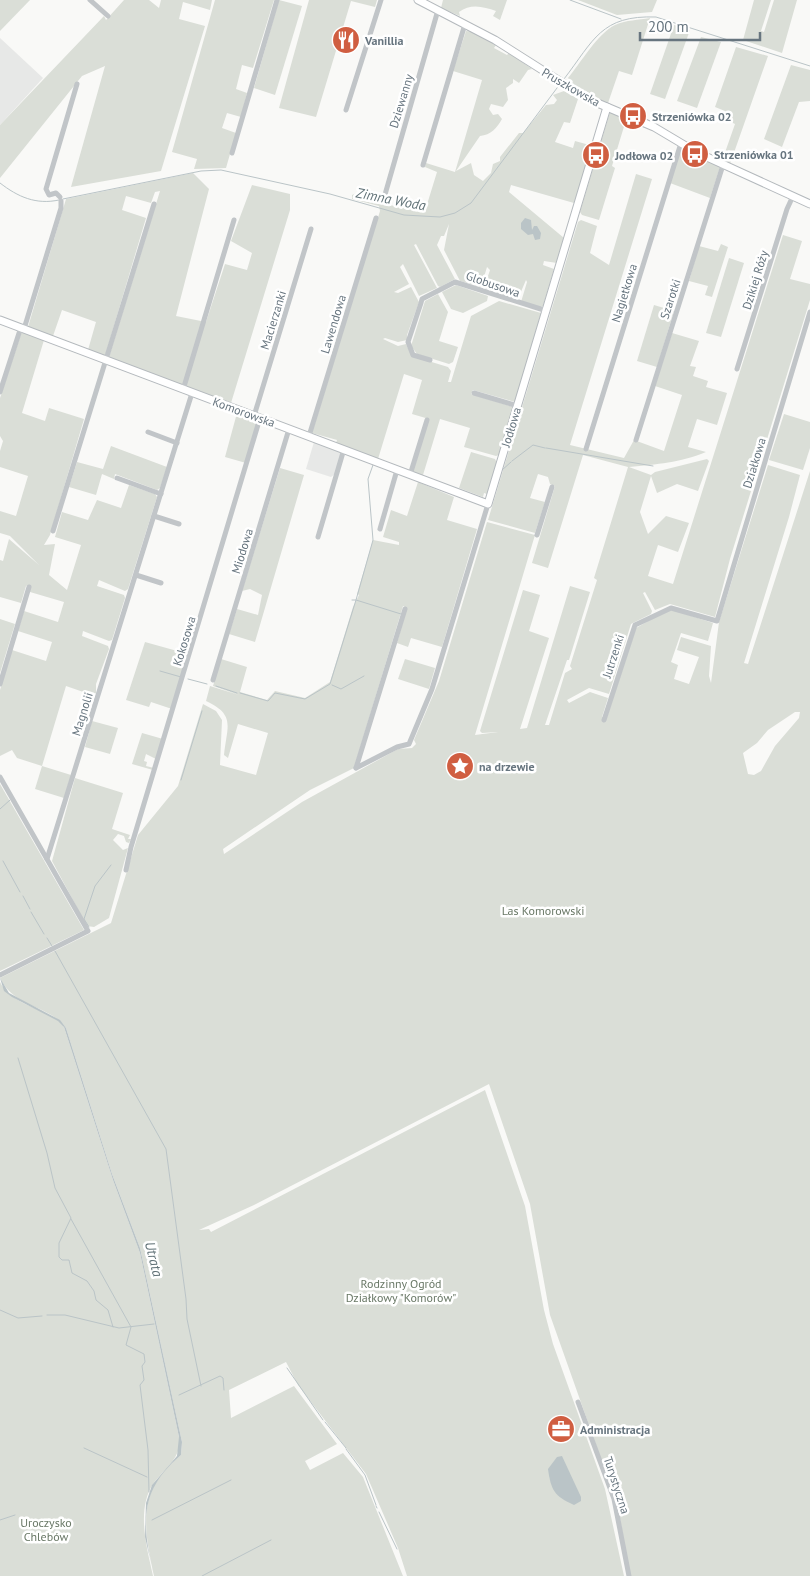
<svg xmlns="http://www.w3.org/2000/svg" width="810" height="1576" font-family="'PT Sans',sans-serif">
<rect width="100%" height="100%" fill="#f9f9f7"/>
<g fill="#e7e8e7">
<polygon points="0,38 43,78 0,125"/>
<polygon points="314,442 342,451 336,473 331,477 306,469"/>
</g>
<g fill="#daded7" fill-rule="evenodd">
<polygon points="0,0 30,0 0,31"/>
<polygon points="124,0 149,0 159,8 161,0 212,0 210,10 183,2 179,19 205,26 161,171 71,187 105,66 82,76 0,178 0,125 104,16 106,20"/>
<polygon points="215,0 274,0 253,68 242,65 236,89 247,93 241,117 227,113 222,128 236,133 226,168 194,169 197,159 172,152"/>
<polygon points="279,0 302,6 275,95 254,88"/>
<polygon points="309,0 377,0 375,7 351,1 316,117 279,108"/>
<path d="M443,0H507L500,20L493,16L496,11C484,7 471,3 459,12L460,16L441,8Z"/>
<polygon points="578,0 657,0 652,12 617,15"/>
<polygon points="754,0 771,0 761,31 764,32 774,0 797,0 782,53 743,40"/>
<path d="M650,18L632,75L619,71L608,103C594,98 577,92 568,78C580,64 598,33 615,25C627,20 638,20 650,18Z"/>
<polygon points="674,25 690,30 665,99 650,94"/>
<path d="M466,31L475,32L496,45L494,48L507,55L509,53L532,69L528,70L519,83L513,79V83L506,88L508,100L503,107L491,104L489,109L493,115L498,114L502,119C497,128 491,135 480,136L456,171L471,163L474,175L483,181L491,173L493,164L500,161V157L519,133H523L546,105L554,104L557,100L553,95L564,91L578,99L570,123L564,122L555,142L573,148L575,141L593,146L574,203L511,185L509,192L564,238L557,263L544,261L543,265L554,269L543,306L539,308L521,302L527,282L526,280L517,301L484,288L490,270L487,267L481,287L460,281L444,250L449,224L444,236H441L437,245L455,279L440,287L438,286L416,244L414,245L437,288L419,296L403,264L400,267L409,284L394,292L398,293L411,287L419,302L407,335V340L398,342L385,338L383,339L398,346L406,344L412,356L448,367L451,371L448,382H451L471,316L499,301L541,313L515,402L473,390L471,394L513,407L499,455L496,456L464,447L470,428L440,419L423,475L413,472L429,419L412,414L422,380L404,374L378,459L336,443L337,440L312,433L380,211L379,206L352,199V195L361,191L371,199L383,204L425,211L437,172L425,167L426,163L455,172L482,80L453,71Z"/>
<polygon points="701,37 721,42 697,108 677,101"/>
<polygon points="736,47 768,56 730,164 722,161 735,124 723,118 725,111 715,107"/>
<polygon points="791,65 810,70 810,101 799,102 782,147 764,139"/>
<polygon points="610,112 626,120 612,166 615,168 599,220 582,215 580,212"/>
<polygon points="681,148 685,153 686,151 720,167 710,198 670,183"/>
<polygon points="193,173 209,189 176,316 206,322 225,264 247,270 252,253 231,241 252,185 290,194 290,210 231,403 109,357 160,191 155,192 151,203 126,196 122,210 146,218 105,356 88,350 96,322 62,310 53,336 28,327 66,199"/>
<path d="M636,174L652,179L570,445L624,458L634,440L664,451L682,395L655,386L672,333L699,341L690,366L696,367L693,376L708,381L706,387L727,393L717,425L697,419L688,447L706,452C679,463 658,464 629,467L651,475L655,472L707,459L709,461L698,491L677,484L657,493L651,476L640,512L648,534L666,516L689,523L678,552L658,545L648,576L673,584L783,235L802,241L790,279L810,284V300L730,559L715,617L670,604L655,610L645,592L643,593L652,611L651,614L631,624L609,694L589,688L567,700L569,703L590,692L608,698L602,717H607L636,628L670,609L713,623L708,641L681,633L671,662L678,665L674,679L689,684L699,657L677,650L681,637L711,646L709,676L711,683L719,622L768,465L800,475L789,517L744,663L748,664L810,471V1576H630L618,1507L550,1315L530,1204L489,1084L254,1205L199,1230L209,1229L211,1232L485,1090L525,1206L544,1310L553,1344L605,1489L624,1576H407L398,1548L366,1474L298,1385L286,1362L229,1390L231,1418L294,1386L337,1444L305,1461L310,1470L343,1453L363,1477L403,1576H154C143,1525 137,1490 181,1455L182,1442L140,1248L112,1174L66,1028C48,1004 14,1008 0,978L111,923L138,835L178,786L203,704L216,711L222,720L220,765L256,775L268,733L238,724L228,758L224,755C227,726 236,715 206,701L210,686L239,695L213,686L221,659L247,667L240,692L267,700L275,691L305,698L330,682L353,607L359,595L357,594L373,540L399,545V542L383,537L391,510L407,516L418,482L454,497L447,520L477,529L442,647L411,638L408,647L397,643L407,608L403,606L354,768L310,790L223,849L224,854L302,802L398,749L412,748L416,744L414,740L439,681L487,522L535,535L475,735L498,732L482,733L480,731L523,590L540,595L529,631L549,638L520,729L527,728L570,586L590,592L569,660H567L545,725H549L565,673L572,669L570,666L597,580L594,578L628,467L583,455L548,568L532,563L555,486L550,484L548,477L538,474L530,498L545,502L535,533L488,520L578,222L581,220L597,226L590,253L609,265ZM795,712H800L799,718L775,746L761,771L754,775L748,774L743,753L757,743L768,730Z"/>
<polygon points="721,244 728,247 712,297 705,295 708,286 689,281 699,246 718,251"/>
<polygon points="729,258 744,263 721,337 706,333"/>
<polygon points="456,285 488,296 487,301 463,313 451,309 442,292"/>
<polygon points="438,294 448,312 439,341 458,347 453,362 449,364 417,354 411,346 425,301"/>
<polygon points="654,305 674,311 657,367 637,361"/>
<polygon points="22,331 44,340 22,413 45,421 49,408 84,419 50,535 44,545 55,544 49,575 67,590 81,545 55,537 62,512 88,520 97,500 121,508 129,485 155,494 157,497 128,589 125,591 99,580 97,586 124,595 125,598 112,640 109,641 83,631 82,636 108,646 109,649 96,684 96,693 92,695 66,686 42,766 71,775 64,798 35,789 42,766 17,758 12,750 0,756 0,690 12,650 46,661 52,642 18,631 24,611 58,622 64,602 30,592 29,585 26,586 21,603 0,597 0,560 3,561 9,539 39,565 10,536 0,533 0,511 16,516 28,476 0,467 0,451 3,441 0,436 0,398"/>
<polygon points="237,413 255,419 258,423 246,463 225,457"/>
<polygon points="784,414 810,422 810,448 803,470 769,460"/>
<polygon points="111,446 167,467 160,488 157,490 115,474 114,479 102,474 96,495 69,487 77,462 103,469"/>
<polygon points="471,452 495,459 497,463 487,494 484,493 483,497 459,488"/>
<polygon points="280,468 304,475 255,642 229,634 237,609 258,615 262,595 250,589 242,591"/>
<polygon points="0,619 15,624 0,673"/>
<polygon points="145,642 188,654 172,709 151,702 149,707 126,700"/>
<polygon points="405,659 435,668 429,689 398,679"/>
<polygon points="92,721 118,728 110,754 85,747"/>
<polygon points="142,733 163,739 156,759 146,754 144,761 147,762 146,766 154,768 153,770 132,764"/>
<polygon points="75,778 123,793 112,829 130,835 128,839 131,839 129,843 126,842 124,836 118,834 113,840 123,850 128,848 109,918 94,927 87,926 52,861"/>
<polygon points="0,784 84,930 0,971"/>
<path d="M0,982C12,1006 44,1007 63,1024L113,1180L140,1253L180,1442C178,1461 164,1469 153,1484C136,1510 147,1548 153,1576H0Z"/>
</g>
<g fill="#bac4c7">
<polygon points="525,218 531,220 532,230 534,226 537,226 541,233 540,239 535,240 533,234 528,235 521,229 521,223"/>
<path d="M0,978L9,993L60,1020L66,1028L112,1174L140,1248L182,1442L181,1455C138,1491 142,1525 154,1576L145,1537L146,1503L152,1485L177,1456L179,1437L140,1253L113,1180L64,1027L58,1021L12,997L4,991Z"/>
<path d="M562,1456L581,1497V1501L574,1505C554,1496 551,1490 548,1469L557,1457Z"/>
</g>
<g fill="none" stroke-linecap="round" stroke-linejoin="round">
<g stroke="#bac4c7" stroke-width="1">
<polyline points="570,0 621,19"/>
<path d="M564,79C594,40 601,15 656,17L810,66"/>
<path d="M0,183C18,197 36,205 59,200"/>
<polyline points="63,199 201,171 221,170 330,194 404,215 440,217 455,213 471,203 560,84"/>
<polyline points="546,448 653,466"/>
<polyline points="512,461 533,445 545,448"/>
<polyline points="501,471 511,462"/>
<polyline points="352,600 356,600 373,540 368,479 373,465"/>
<polyline points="160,671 181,677"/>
<polyline points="188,679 207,684"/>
<polyline points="332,685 341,689 364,676"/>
<polyline points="216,686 237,693"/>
<polyline points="240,693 268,701 275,693 305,699 330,684 356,600 401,614"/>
<polyline points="181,780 202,711"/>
<polyline points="0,809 10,800"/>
<polyline points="3,861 20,892"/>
<polyline points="23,896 30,909"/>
<polyline points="31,912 44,934"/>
<polyline points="89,927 84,919 95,886 111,865"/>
<polyline points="47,938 52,946"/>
<polyline points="55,951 166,1149 186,1299 187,1319 201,1386"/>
<polyline points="18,1058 47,1153 55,1188 71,1218 59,1243 59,1257 62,1260 69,1260 72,1273 87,1281 94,1291 96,1300 108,1310 113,1327"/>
<polyline points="71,1219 131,1327 126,1345 144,1354 145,1362 142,1366 144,1380 140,1385 148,1450 149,1492"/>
<polyline points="0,1310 18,1318 42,1316"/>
<polyline points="47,1315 65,1315 119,1328 154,1324"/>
<polyline points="287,1368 323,1420"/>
<polyline points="179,1395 220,1376 223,1378 224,1390"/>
<polyline points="325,1422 346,1448"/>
<polyline points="84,1448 147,1477"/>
<polyline points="346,1449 365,1475 376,1505"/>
<polyline points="376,1506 377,1508"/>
<polyline points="379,1512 397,1549"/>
<polyline points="0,1520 15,1515"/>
<polyline points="152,1520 231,1480"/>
<polyline points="202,1576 271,1540"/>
</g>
<g stroke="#b4b9bd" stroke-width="9">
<g id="secondary">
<polyline points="418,0 495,40 588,99 654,127 696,152 810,204"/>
<polyline points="0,320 488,504 607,107"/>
</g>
</g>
<g stroke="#c1c5c8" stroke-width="5">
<polyline points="90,0 108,16"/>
<polyline points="346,110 381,0"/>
<polyline points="232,153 277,0"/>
<polyline points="423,165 465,24"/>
<polyline points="60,197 56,193 49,195 46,189 77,84"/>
<polyline points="384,198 438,10"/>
<polyline points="24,329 61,208 61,201"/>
<polyline points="430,360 413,355 408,342 421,303 422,299 455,282 547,311"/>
<polyline points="737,369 787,209 793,196"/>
<polyline points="183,390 234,220"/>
<polyline points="0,392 21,327"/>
<polyline points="474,393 518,406"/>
<polyline points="254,416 311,229"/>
<polyline points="148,432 177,443"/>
<polyline points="309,436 376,218"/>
<polyline points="636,440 723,165"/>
<polyline points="586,449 681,143"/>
<polyline points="410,475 427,420"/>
<polyline points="117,478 161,494"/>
<polyline points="154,516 179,524"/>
<polyline points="380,529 397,470"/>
<polyline points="53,531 154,204"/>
<polyline points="537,535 552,487"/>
<polyline points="318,537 344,449"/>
<polyline points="136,575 161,583"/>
<polyline points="213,680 289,429"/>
<polyline points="0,684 29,587"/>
<polyline points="604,720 635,625 671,608 717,621 810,312"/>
<polyline points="356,768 397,747 409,744 432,689 488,504"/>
<polyline points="356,768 405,609"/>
<polyline points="0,777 88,931 0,975"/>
<polyline points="47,859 192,393"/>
<polyline points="126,870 131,847 260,418"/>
<polyline points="578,1402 614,1499 629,1576"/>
</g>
<use href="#secondary" stroke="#fff" stroke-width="7"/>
</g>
<defs>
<g id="restaurant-disc" transform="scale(1.4375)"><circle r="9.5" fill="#d05e41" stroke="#fff"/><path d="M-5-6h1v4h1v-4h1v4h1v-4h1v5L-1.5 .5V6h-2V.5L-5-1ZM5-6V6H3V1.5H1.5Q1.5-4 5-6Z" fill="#fff"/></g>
<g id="bus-disc" transform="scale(1.4375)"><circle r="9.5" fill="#d05e41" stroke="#fff"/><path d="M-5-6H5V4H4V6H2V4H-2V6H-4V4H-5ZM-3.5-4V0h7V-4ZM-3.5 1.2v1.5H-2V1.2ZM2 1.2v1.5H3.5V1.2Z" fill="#fff"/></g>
<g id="sight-disc" transform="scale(1.4375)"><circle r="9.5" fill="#d05e41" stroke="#fff"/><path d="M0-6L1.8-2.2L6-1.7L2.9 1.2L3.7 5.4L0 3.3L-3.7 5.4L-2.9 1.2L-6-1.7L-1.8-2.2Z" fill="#fff"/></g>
<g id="office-disc" transform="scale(1.4375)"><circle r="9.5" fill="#d05e41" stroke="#fff"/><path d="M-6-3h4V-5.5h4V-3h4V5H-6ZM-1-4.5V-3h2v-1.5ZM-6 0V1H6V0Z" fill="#fff"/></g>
</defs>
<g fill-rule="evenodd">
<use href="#restaurant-disc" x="346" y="40"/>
<use href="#bus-disc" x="633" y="116"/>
<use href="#bus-disc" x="695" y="154"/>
<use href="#bus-disc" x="596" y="155"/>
<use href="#sight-disc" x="460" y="766"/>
<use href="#office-disc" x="561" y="1429"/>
</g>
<g text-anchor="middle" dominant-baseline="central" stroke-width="5" stroke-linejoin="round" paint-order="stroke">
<g font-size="12" font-weight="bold" fill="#67757f" stroke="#fff" text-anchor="start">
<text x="365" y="40">Vanillia</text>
<text x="652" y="116">Strzeniówka 02</text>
<text x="714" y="154">Strzeniówka 01</text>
<text x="615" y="155">Jodłowa 02</text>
<text x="479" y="766">na drzewie</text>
<text x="580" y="1429">Administracja</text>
</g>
<g font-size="12" fill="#67757f" stroke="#fff">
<text transform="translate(571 87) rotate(30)">Pruszkowska</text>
<text transform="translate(401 101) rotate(-73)">Dziewanny</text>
<text transform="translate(755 280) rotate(-73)">Dzikiej Róży</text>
<text transform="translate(493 284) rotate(19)">Globusowa</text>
<text transform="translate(624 293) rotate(-73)">Nagietkowa</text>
<text transform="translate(670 299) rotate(-72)">Szarotki</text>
<text transform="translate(273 320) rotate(-73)">Macierzanki</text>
<text transform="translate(333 324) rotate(-73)">Lawendowa</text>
<text transform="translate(244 412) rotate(20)">Komorowska</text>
<text transform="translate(511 427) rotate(-73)">Jodłowa</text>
<text transform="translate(754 463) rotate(-73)">Działkowa</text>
<text transform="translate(242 551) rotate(-73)">Miodowa</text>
<text transform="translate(184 641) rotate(-73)">Kokosowa</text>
<text transform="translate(613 656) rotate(-72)">Jutrzenki</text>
<text transform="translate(82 714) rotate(-73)">Magnolii</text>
<text transform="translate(617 1485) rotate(72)">Turystyczna</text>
</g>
<g font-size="12" fill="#697866" stroke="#fff">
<text x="543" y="910">Las Komorowski</text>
<text x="401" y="1283">Rodzinny Ogród<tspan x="401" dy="14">Działkowy "Komorów"</tspan></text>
<text x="46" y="1522">Uroczysko<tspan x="46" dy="14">Chlebów</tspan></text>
</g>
<g font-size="14" font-style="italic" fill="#627378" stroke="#fff">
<text transform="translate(391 199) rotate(11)">Zimna Woda</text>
<text transform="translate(154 1259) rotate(76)">Utrata</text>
</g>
</g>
<path d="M640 32v8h120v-8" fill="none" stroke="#67757f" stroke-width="2.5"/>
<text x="648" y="32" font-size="15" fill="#67757f" stroke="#ffffff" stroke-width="4" paint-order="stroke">200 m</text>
</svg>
